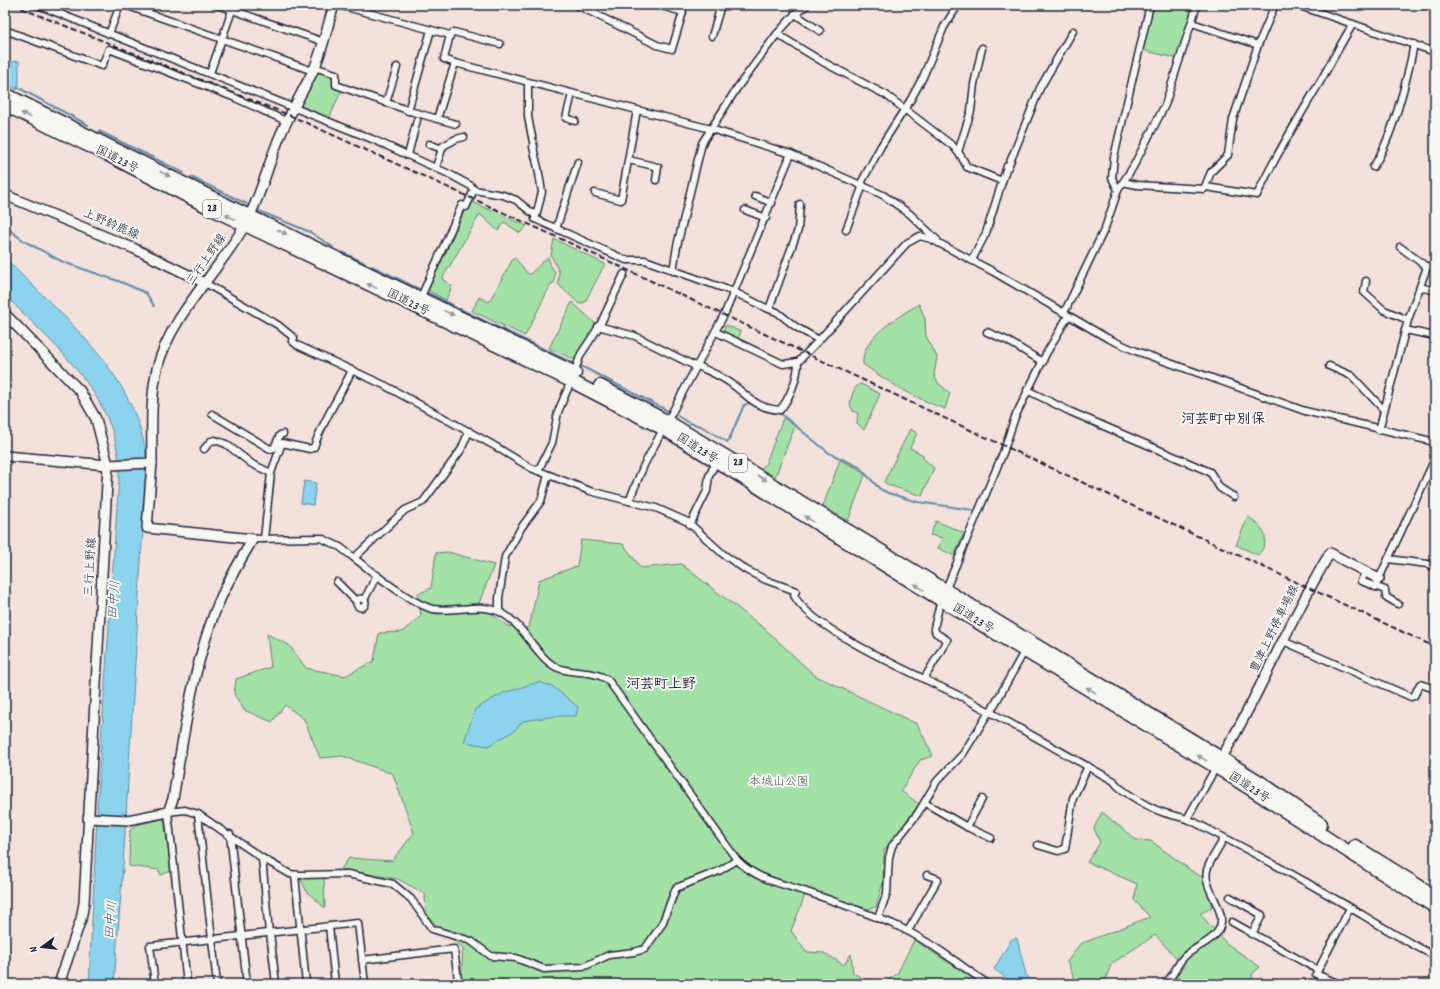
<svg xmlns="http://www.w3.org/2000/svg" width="1440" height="989" font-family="Dekko,'Klee One',sans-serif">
<rect width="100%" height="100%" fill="#f3e1dc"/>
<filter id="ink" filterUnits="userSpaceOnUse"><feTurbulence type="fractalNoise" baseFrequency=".025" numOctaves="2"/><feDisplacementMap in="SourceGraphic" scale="8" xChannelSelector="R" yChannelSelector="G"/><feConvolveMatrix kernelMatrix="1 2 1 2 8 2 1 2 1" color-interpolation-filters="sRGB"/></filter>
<g filter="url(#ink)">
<g fill="#a4e1a7" stroke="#638271">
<polygon points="1152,5 1196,5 1179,59 1142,50"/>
<polygon points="317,71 333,75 333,86 342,89 329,119 300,106"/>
<polygon points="472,202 527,226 520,233 504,222 498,231 480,214 442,279 452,286 446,300 429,291 429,289 466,208"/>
<polygon points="554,239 605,264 585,302 579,304 558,284 559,272 551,255"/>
<polygon points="514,257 529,275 548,257 551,266 555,272 554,283 551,284 525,336 472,311 479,297 489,302"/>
<polygon points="572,302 597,325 578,361 549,348"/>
<path d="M919,304L925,319L926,336L937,357L934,375L938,383L950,393L945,409C911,396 892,385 863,364C860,338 901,315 919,304Z"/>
<polygon points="726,325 741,332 737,341 722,334"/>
<path d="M861,384L880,394L864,430L857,423L858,413L853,411L850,404C852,396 853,386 861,384Z"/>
<polygon points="783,418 795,426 775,477 761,469 766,463"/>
<polygon points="910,429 917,433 910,448 923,455 923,458 934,468 922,496 888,485 884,482"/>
<polygon points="840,460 857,468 865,475 848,521 823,506"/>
<path d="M1248,517C1264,526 1272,540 1258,555L1236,545Z"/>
<polygon points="936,521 964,533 954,556 938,548 942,538 930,535"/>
<polygon points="581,540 623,544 641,568 681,564 765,629 814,675 917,724 933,756 920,760 901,791 919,804 884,851 883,882 876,907 867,909 807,890 791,931 806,952 824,953 844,965 851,954 853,973 873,984 461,984 463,948 436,925 426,913 425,894 398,879 341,869 349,858 392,861 414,833 393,774 343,756 320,758 304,719 285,705 272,722 244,710 234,694 236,679 271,667 267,634 289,645 306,668 345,676 374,661 379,633 402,632 421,616 418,594 431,588 436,553 448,552 494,565 479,603 507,626 529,628 539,580 577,566"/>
<polygon points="1102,812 1136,840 1151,841 1196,874 1203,877 1212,907 1200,914 1226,943 1260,967 1252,974 1253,984 1171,984 1184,966 1155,935 1111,964 1104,984 1077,984 1067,962 1080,944 1150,917 1134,900 1137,884 1087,862 1100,843 1094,828"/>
<polygon points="162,819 164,819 171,871 161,875 159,870 129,866 130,830 136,825"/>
<polygon points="300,878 324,878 325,908 307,892"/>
<polygon points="914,940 982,984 883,984 897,974"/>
</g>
<g fill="#8cd3ee" stroke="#628ca6">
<polygon points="19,61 19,86 17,90 5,83 5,64 11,64 12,62"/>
<path d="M5,258C58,313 127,365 144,443C147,454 146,466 146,477L123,866L114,984H89L99,772L118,493C119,480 120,466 118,454C107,386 50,342 5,295Z"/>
<polygon points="304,481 316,483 313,505 301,503"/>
<polygon points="538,682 552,686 578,707 576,716 556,716 523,721 514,731 488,746 464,742 475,709 503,693"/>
<polygon points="1017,938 1026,975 1036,984 1014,984 994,969 1011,940"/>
</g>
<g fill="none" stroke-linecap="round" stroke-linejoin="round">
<g stroke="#628ca6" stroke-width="2">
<polyline points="17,87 88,125"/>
<polyline points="99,131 184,173"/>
<polyline points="191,177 247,204"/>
<polyline points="259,211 310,232 333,247"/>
<polyline points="5,230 7,228 24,241 63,262 121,282 146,293 154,306"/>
<polyline points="342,252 365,263"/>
<polyline points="372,266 421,290"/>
<polyline points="428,293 453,305"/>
<polyline points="460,309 575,364"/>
<polyline points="579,365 670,412"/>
<polyline points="676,415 689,423 701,426 724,440"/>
<polyline points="726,441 728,442 744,405 749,403 766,411 781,414 829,453 859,467 880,489 888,493 918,502 973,510"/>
</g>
<g stroke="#22223b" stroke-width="9">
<g id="street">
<polyline points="38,5 372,139 449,174 471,186 474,190"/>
<polyline points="125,5 313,71"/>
<polyline points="218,5 324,42"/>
<polyline points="339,5 450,35 444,59 455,63 711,129 791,154 883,195 910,214 937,240"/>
<polyline points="577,5 657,45 672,49 683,12 658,5"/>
<polyline points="1297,5 1435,52"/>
<polyline points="795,14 820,31"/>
<polyline points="1192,23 1258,45"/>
<polyline points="5,30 102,66 109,49 233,97 286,121"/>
<polyline points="109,34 120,5"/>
<polyline points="777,34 823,62 886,95 953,146 961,156 967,167 1002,181"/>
<polyline points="450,35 454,32 500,44"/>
<polyline points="712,36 721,5"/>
<polyline points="314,67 336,74 336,85 413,112 456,124"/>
<polyline points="210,73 234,5"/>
<polyline points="528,83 528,117 534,147 533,147 538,168 542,192 536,216"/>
<polyline points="572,94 566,118 575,121"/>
<polyline points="386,103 397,67"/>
<polyline points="408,111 431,30"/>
<polyline points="437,119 455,63"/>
<polyline points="429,144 442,149"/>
<polyline points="958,152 971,111 974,84 982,48"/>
<polyline points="408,155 417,120"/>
<polyline points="629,160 658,167 656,180"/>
<polyline points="436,167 443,146 456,139 464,137"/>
<polyline points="1008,167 1040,88 1073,31"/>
<path d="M1373,167C1392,140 1408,76 1414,44"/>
<polyline points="1123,182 1137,185 1204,189 1211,172 1228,155 1233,119 1258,45 1275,5"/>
<polyline points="860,185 881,146 911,99 923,77 944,27 958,5"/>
<path d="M1206,187L1257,195C1275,156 1298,119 1320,82C1331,63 1341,43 1353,24"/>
<polyline points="1118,190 1112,178 1114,157 1150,5"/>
<polyline points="595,193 621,200 637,110"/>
<polyline points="755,196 772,203"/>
<polyline points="745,210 766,218"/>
<polyline points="556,229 578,162"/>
<polyline points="846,230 863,185"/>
<polyline points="1400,247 1427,267"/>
<polyline points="972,260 986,233 1007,166"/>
<polyline points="673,271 677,246 702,143 737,88 777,34 795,14 807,5"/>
<polyline points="1366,281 1364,292 1384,310 1408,320"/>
<path d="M205,283L278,325L294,338L292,341L297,345L384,385L493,445L531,468L590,491L656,508L688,522L723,554L746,570L766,580L796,591L794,595C810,630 928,680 966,699C1016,726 1065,754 1114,781C1118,790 1152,809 1162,812C1173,816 1184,817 1194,822C1247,849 1300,878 1351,908C1379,925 1406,942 1435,956"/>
<polyline points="1420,287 1435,291"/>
<polyline points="420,299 462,205 466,207 474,190 503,195 516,200 536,216 535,219 626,260 645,260 734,292 764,307 777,312 796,327 819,340 907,243 920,236 931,239 992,271 1107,338 1136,351 1305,411 1435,442"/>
<polyline points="769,309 798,230 800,204"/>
<polyline points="1064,313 1105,228 1118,190 1133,167 1165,105 1197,5"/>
<polyline points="598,326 635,336 697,367"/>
<polyline points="1405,330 1435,336"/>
<polyline points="716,332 783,364 798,362 819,340"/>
<polyline points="987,332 1006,340 1043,362"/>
<path d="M698,366C708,371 719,375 729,382C748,395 754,408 780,410C790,398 798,377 798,362"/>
<polyline points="1329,366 1352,376 1384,410"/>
<polyline points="574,373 581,354 600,325 624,274"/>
<polyline points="1027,390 1069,411 1210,472 1220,488 1234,497"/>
<polyline points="212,414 270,449 274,448 280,435 283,434"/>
<polyline points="1379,430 1408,320 1427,267 1435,264"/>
<polyline points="204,449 211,441 215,440 226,444 252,464 271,473"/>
<polyline points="538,471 552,443 558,412 571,381"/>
<polyline points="629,501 644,465 725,313 791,154"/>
<polyline points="690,525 707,491 709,476 716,462"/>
<path d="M253,539L321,538L340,547C361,563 410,604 433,609C455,613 479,602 500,612C524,624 536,657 556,667C572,675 592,669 608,680L737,860C756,879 779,883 804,891C834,901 864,912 893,924C927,939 957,963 988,984"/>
<path d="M264,539L271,473L282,443L310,449L314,447C323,420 340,396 352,370"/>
<polyline points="354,558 405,510 423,502 461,450 469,431"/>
<polyline points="1388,559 1428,564 1435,568"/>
<polyline points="1365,573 1361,581 1385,590 1386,597 1398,604"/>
<polyline points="337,582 357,602"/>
<polyline points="1375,587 1435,459"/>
<polyline points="945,591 1003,453 1015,417 1046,354 1068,316"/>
<circle cx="361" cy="603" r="4.5"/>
<polyline points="364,600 377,575"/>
<polyline points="499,611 499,598 505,557 521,528 541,501 548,475"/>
<polyline points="1283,641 1411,697 1414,696 1420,684 1435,689"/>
<polyline points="924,679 947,640 936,633 934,628 941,599"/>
<polyline points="990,713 1025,650"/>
<polyline points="925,803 969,828 991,838"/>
<polyline points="198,814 217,984"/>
<polyline points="1187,819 1216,767"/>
<polyline points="967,827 982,799"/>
<polyline points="230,834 247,984"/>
<polyline points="1038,845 1058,851 1065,849 1073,798 1088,766"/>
<polyline points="262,858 269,933"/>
<polyline points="295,875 306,984"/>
<polyline points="1230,897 1262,915 1252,934"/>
<polyline points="878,918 887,893 889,857 892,846 918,813 937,781 963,754 989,712"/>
<polyline points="1232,922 1318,970"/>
<polyline points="329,926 335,984"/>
<polyline points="908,931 938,879 927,875"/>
<polyline points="270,933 276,984"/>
<polyline points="362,960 454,949 458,980 455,984"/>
<polyline points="155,984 150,946 358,923 365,984"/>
<polyline points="187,984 168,812 185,810 198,814 262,858 290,874 300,875 348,874 393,884 411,899 432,929 471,941 491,956 516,958 544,969 583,967 609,955 634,952 645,949 662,924 676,888 719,871 737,860"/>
<path d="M1164,984C1174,977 1176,965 1184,957C1193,948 1207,944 1216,934C1233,913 1202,892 1207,870C1210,860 1219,848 1224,838"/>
<polyline points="1339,984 1316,974 1350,908"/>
</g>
</g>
<g stroke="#22223b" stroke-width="12">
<g id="secondary">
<polyline points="5,195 135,249 205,283"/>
<polyline points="5,314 80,391 96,419 108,465 5,456"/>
<path d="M1218,764C1259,696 1289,621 1330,553L1379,579"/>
<path d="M88,818L128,820L168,812L173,799C184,732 194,657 222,595C231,576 242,557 253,539L147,528L152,463"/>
<path d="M59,984L81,919L84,903L108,465L152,463C152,432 150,399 157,369C170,315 220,271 246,223C261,196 268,164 280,136C290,113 302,93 313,71C323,50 327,27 334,5"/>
</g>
</g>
<g stroke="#22223b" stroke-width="15">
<g id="highway">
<polyline points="5,94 237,210 575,373"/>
<polyline points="5,105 110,156 216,211 571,381 664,429 941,600 1216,767 1435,907"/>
<polyline points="600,386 668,422 750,471 1195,742 1260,782 1321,824"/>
<polyline points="1355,846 1435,896"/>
</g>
</g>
<use href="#street" stroke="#f6f6f2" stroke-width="6"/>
<use href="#secondary" stroke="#f6f6f2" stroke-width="9"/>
<use href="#highway" stroke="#f6f6f2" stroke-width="12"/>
<polyline stroke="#22223b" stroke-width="2" stroke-dasharray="6 3" stroke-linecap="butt" points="13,5 289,115 559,238 1435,647"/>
</g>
<defs><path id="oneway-solid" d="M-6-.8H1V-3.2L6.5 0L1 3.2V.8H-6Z"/></defs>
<g fill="#9797a0">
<use href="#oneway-solid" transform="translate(26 115) rotate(-154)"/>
<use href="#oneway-solid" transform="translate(165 174) rotate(27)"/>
<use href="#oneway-solid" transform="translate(230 217) rotate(-155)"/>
<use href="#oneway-solid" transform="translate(282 232) rotate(26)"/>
<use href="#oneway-solid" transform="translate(372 286) rotate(-154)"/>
<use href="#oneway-solid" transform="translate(449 313) rotate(25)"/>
<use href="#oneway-solid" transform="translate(762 478) rotate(31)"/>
<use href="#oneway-solid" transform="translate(809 519) rotate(-148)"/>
<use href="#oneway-solid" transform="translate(919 587) rotate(-148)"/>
<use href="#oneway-solid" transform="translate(1091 690) rotate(-149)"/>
<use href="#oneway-solid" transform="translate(1202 758) rotate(-149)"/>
</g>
</g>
<g text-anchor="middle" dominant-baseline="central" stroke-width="4" stroke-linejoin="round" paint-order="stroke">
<g fill="#f6f6f2" stroke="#626272" stroke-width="1">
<rect x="203" y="200" width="18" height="18" rx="3"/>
<rect x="729" y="454" width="18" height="18" rx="3"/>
</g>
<g font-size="11" font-weight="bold" fill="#22223b">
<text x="212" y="209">23</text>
<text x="738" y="463">23</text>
</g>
<g font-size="12" fill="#22223b" stroke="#f6f6f2">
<text transform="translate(117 160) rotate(27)">国道23号</text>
<text transform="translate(111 225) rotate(23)">上野鈴鹿線</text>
<text transform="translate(207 260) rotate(-55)">三行上野線</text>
<text transform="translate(408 303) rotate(26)">国道23号</text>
<text transform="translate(697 449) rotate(32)">国道23号</text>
<text transform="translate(91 567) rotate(-87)">三行上野線</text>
<text transform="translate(973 619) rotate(31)">国道23号</text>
<text transform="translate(1275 629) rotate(-64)">豊津上野停車場線</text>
<text transform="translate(1249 788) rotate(33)">国道23号</text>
</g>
<g font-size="12" fill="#495b5b" stroke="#f6f6f2">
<text x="779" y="782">本城山公園</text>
</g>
<g font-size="13" font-style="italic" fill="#425771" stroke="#f6f6f2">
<text transform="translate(115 600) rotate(-86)">田中川</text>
<text transform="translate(112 920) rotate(-86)">田中川</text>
</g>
<g font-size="14" font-weight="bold" fill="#22223b" stroke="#f6f6f2">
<text x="1223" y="420">河芸町中別保</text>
<text x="661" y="685">河芸町上野</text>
</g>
</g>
<rect width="1440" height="989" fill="none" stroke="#f6f6f2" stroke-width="20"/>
<rect x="10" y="10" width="1420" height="969" fill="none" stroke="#22223b" stroke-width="1.5" filter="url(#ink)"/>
<g transform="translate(42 947) rotate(255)" stroke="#f6f6f2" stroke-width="3" paint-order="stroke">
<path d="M0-3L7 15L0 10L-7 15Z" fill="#22223b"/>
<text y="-6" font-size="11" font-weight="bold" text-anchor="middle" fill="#22223b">N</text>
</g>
</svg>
